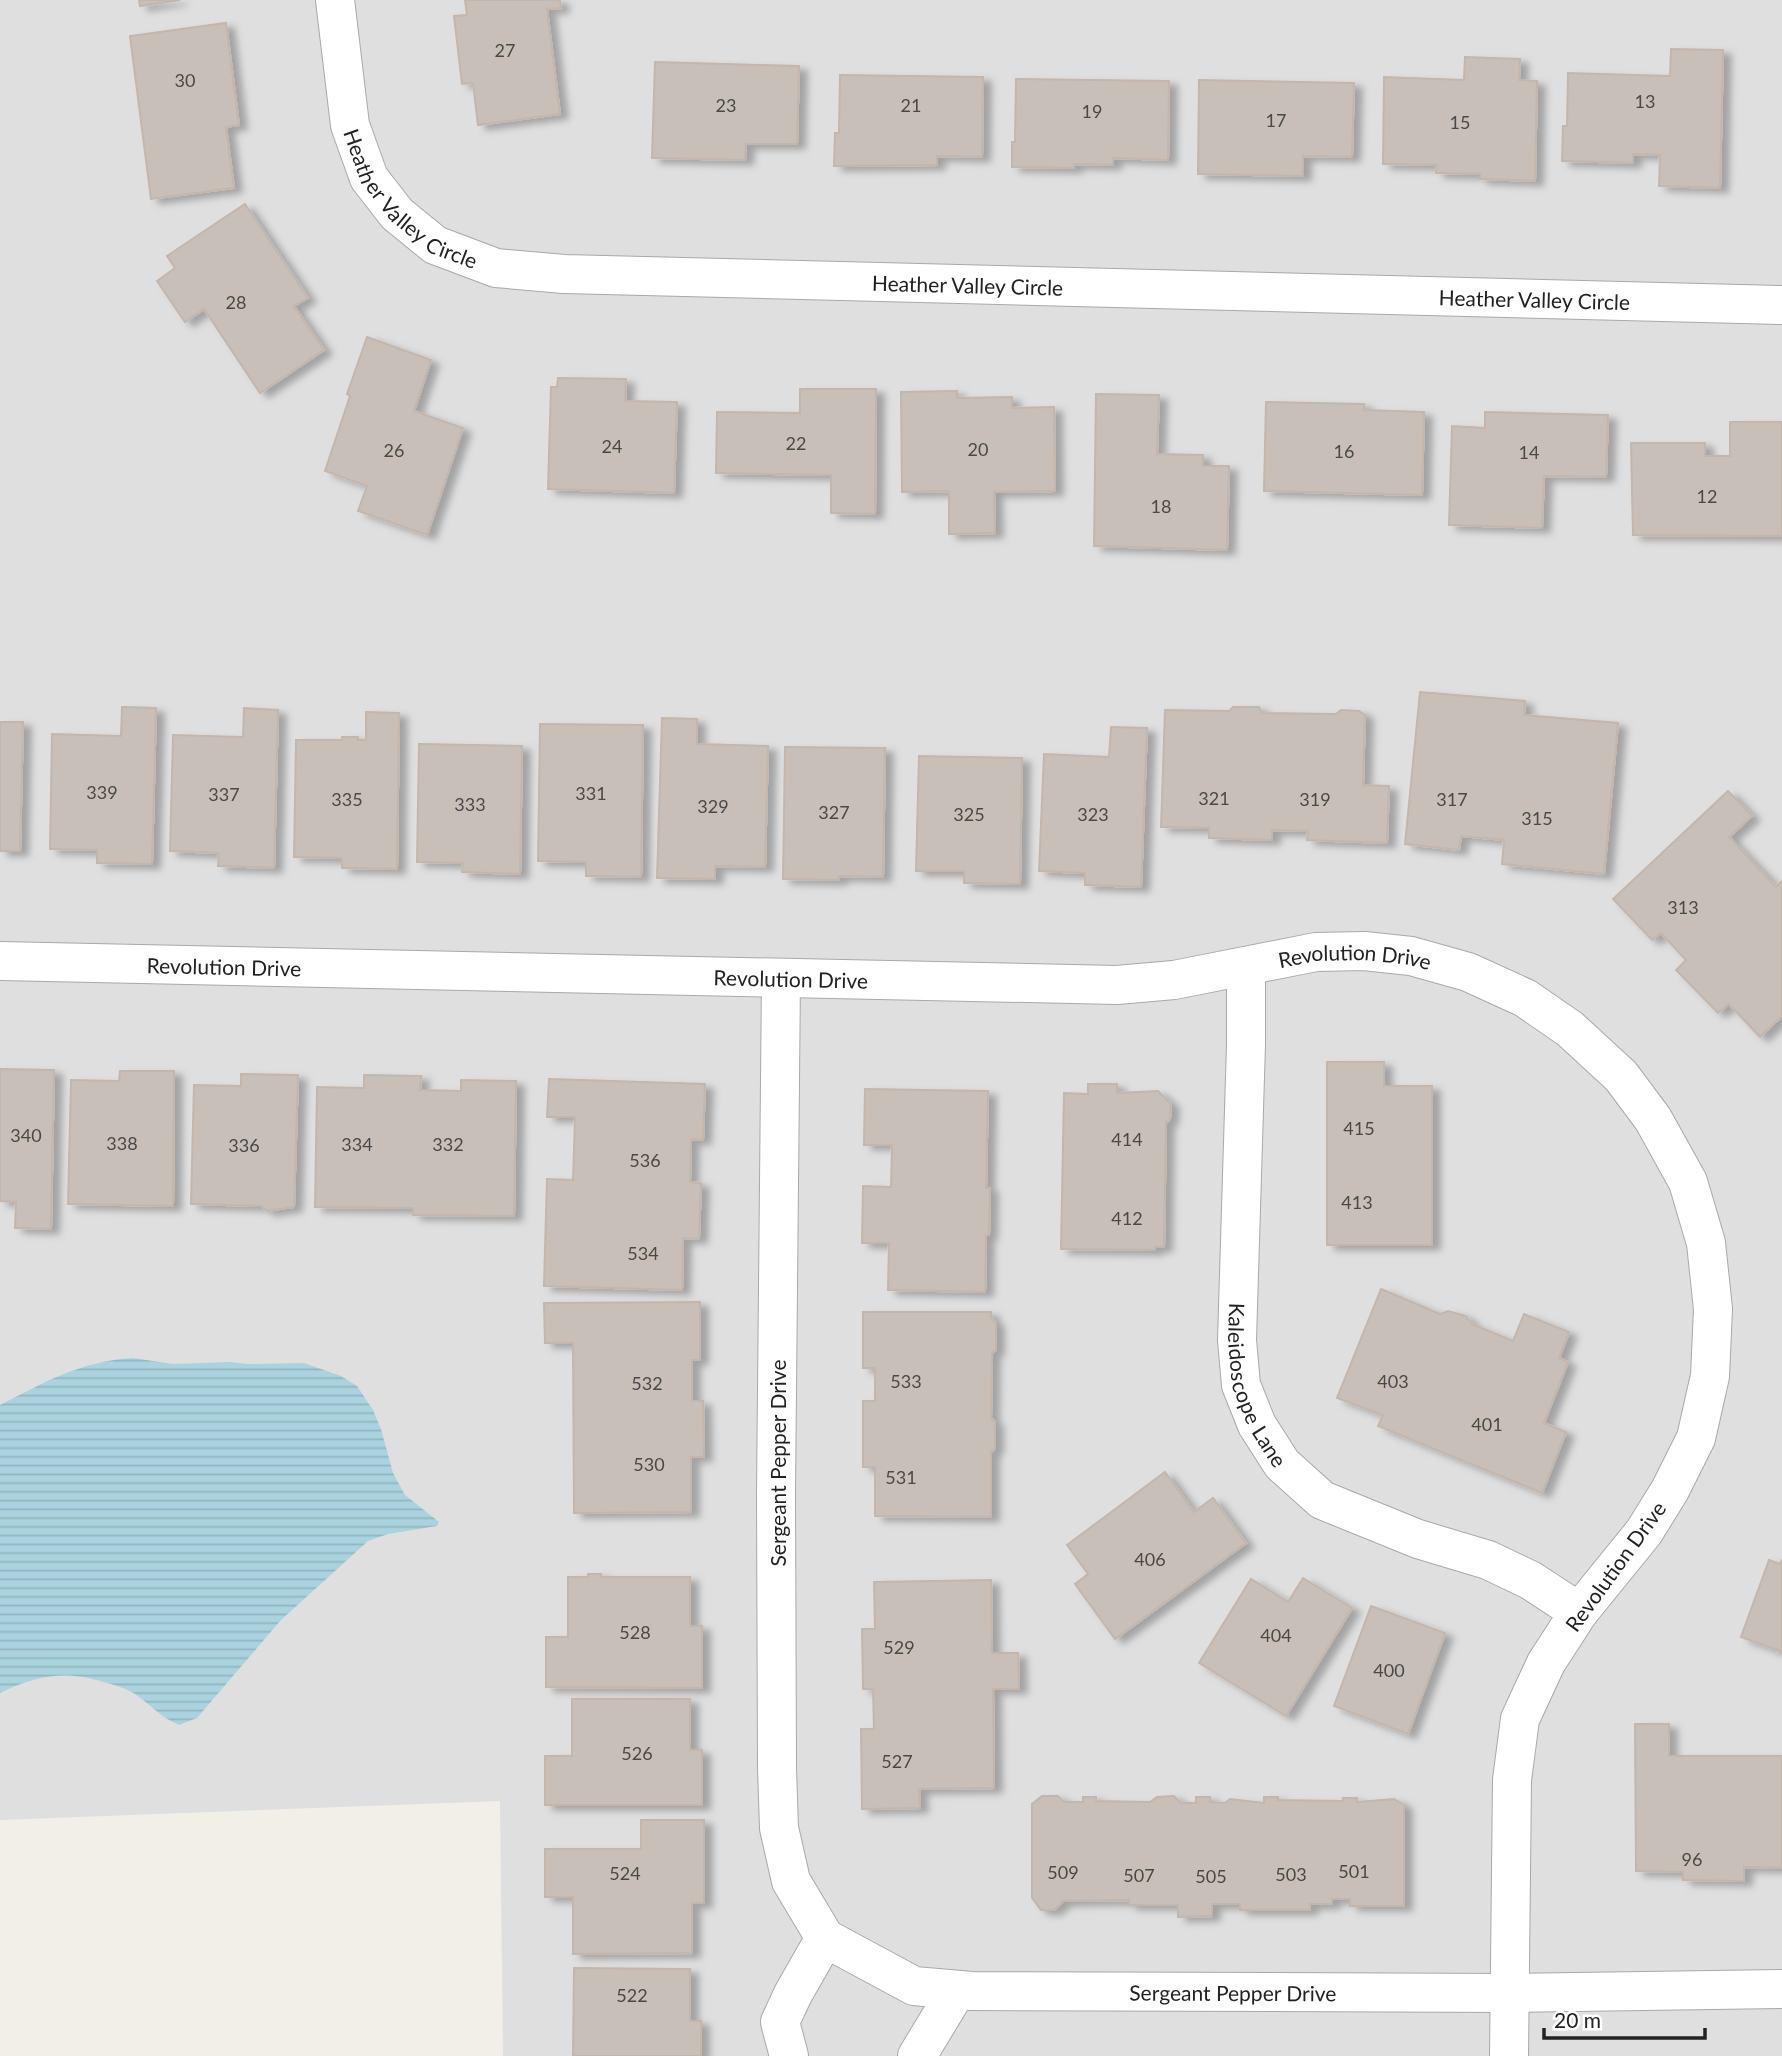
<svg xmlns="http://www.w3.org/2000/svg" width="1782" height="2056" font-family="Lato,sans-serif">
<defs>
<pattern id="water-rules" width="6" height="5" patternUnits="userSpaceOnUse" patternTransform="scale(1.75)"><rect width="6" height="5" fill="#aad3df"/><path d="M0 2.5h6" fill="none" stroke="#92b5bf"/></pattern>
<filter id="shadow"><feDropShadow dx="8" dy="4.5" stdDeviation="3.5" flood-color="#0004"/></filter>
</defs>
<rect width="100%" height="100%" fill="#f2efe9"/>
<polygon fill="#e0dfdf" points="0,0 1782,0 1782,2056 503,2056 500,1801 0,1820"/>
<path fill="url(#water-rules)" d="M133,1358L173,1364L230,1362L248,1364L304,1363L341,1376L357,1386L373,1410L381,1429L393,1473L405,1495L439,1522L437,1526L388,1534L368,1541L281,1620L197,1718L179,1725C160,1717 150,1704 135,1694C126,1688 114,1685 104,1682C65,1670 37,1675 0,1693V1405C45,1382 81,1361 133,1358Z"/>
<g fill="#c7bfb8" stroke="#c4b6ab" stroke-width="2" filter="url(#shadow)">
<polygon points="139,0 180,0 140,6"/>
<polygon points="465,0 560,0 561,8 547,9 560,114 478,125 473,83 462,84 454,16 467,15"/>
<polygon points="226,23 239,125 226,127 234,188 151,199 130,36"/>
<polygon points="1671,49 1723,50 1720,188 1659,186 1660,155 1633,154 1633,163 1562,161 1563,126 1567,126 1568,73 1670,76"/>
<polygon points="1465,57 1520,59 1519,80 1537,81 1535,181 1480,179 1480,174 1436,173 1437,165 1383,164 1384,77 1464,80"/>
<polygon points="655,62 799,66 797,144 746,144 745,160 652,158"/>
<polygon points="840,75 983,77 982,157 937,156 937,165 834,166 835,133 839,133"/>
<polygon points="1016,79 1169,81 1168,160 1113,158 1113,165 1074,164 1074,168 1012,167 1012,142 1015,142"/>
<polygon points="1199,80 1354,83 1352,157 1303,156 1303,176 1198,174"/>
<polygon points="245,204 308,298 294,306 324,350 260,393 204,309 185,322 157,281 175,268 167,256"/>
<polygon points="367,337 431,360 414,411 463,428 427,535 358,511 367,486 325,471 350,396 347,394"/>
<polygon points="558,378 626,379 625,401 677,402 674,493 548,489 551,387 557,387"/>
<polygon points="800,389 876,389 875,514 831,513 831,475 716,473 717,412 800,413"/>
<polygon points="957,391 957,398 1012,397 1012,408 1054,407 1055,491 994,492 995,533 949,534 949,491 902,492 901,392"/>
<polygon points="1096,394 1159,395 1157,454 1203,455 1203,466 1229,466 1227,550 1094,546"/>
<polygon points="1266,402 1364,404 1364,410 1424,412 1422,495 1264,491"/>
<polygon points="1485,412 1608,415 1606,477 1544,476 1542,528 1449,525 1452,426 1485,428"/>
<polygon points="1730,422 1782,422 1782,536 1633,535 1631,443 1705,443 1705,456 1730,456"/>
<polygon points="1420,692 1525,701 1524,715 1618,723 1604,874 1502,864 1504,840 1461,836 1459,850 1405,844"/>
<polygon points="122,707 156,708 152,864 97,863 97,850 50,849 52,734 121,736"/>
<polygon points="1233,707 1259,707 1262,713 1336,714 1341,710 1359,711 1365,715 1363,785 1389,786 1387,843 1307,840 1308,831 1272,830 1272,840 1209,838 1209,828 1161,827 1165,710 1229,711"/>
<polygon points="244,708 278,710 274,868 218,866 219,853 170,851 173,735 243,737"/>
<polygon points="366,712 399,713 397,869 342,868 342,858 294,857 296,740 342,740 342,737 358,737 358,740 366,740"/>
<polygon points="662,718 697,719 697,744 768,746 765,867 715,866 715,879 657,878"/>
<polygon points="0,722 23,722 20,851 0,851"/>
<polygon points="540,724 643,725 641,877 586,876 586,862 538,861"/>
<polygon points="1111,727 1147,728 1141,887 1085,885 1085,873 1039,871 1044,754 1109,757"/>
<polygon points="419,744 522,746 520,874 462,872 463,863 417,862"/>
<polygon points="785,747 885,748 883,877 839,876 839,880 783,879"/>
<polygon points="919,756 1022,758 1020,884 964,883 964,871 916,871"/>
<polygon points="1728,791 1752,816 1729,837 1776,887 1782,881 1782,1016 1760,1037 1729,1004 1718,1013 1676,970 1686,960 1661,933 1652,940 1613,899"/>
<polygon points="1327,1062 1384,1062 1384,1086 1432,1086 1432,1245 1327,1245"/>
<polygon points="0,1069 54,1070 51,1229 15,1228 16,1202 0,1201"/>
<polygon points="120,1071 174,1071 173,1206 68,1204 71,1080 119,1081"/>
<polygon points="241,1074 298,1075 294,1207 267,1211 262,1206 191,1204 194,1085 241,1086"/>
<polygon points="364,1075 421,1076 420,1090 461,1091 461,1080 516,1081 514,1216 413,1215 413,1208 315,1207 317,1087 364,1088"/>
<polygon points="549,1079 705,1084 703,1140 691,1139 690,1182 701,1183 699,1239 683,1238 682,1290 544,1286 547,1179 573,1180 575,1117 547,1117"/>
<polygon points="1088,1084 1117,1084 1117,1093 1158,1091 1171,1104 1170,1119 1166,1123 1164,1247 1155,1247 1155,1250 1061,1249 1064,1093 1088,1094"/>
<polygon points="865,1089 988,1091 986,1188 990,1188 989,1235 986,1235 985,1292 888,1290 889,1243 862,1243 863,1186 891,1187 892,1145 864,1145"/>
<polygon points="1381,1289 1440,1314 1448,1311 1466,1316 1472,1324 1513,1341 1524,1314 1569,1332 1559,1358 1568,1362 1544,1423 1566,1432 1542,1493 1378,1426 1383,1415 1337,1398"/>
<polygon points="700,1302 700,1360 692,1360 692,1401 703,1401 704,1457 691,1457 691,1512 574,1513 573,1343 545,1343 544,1303"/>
<polygon points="863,1312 991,1312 991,1318 996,1323 996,1350 992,1353 991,1418 995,1422 995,1448 991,1452 991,1517 875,1516 875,1467 863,1467 863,1401 875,1401 875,1368 863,1368"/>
<polygon points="1165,1472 1194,1512 1213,1498 1246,1543 1115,1639 1075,1584 1088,1574 1067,1545"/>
<polygon points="1769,1560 1780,1564 1782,1560 1782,1652 1741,1637"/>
<polygon points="588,1574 601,1574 601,1577 690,1577 690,1626 702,1626 702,1688 546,1687 546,1637 568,1637 568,1577 588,1577"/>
<polygon points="1303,1578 1352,1608 1286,1716 1199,1663 1251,1579 1288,1602"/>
<polygon points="991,1580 992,1653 1018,1653 1019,1689 993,1689 994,1788 919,1789 920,1808 862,1809 861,1729 874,1729 873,1689 863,1689 862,1629 875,1629 874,1582"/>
<polygon points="1371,1606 1445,1633 1408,1734 1334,1706"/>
<polygon points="572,1699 690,1699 690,1750 702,1750 702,1805 545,1805 545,1756 572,1756"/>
<polygon points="1635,1724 1669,1724 1669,1756 1782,1756 1782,1868 1744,1867 1744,1881 1683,1880 1683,1872 1636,1871"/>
<polygon points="1042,1796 1058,1796 1064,1802 1083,1802 1083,1797 1096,1797 1096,1801 1150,1802 1157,1797 1174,1796 1181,1803 1196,1803 1196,1797 1210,1797 1210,1802 1225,1803 1230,1799 1264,1803 1264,1797 1278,1797 1278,1800 1343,1801 1343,1798 1357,1798 1357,1802 1394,1799 1404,1805 1404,1906 1350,1906 1350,1899 1332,1899 1332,1904 1310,1904 1310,1910 1240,1910 1240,1904 1212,1904 1212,1916 1178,1917 1178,1905 1129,1905 1129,1900 1063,1901 1054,1910 1041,1910 1032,1898 1032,1804"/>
<polygon points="641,1820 704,1820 704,1903 692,1903 692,1953 573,1954 573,1897 545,1897 545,1849 641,1849"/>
<polygon points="574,1968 690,1969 690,2021 701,2021 701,2056 573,2056"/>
</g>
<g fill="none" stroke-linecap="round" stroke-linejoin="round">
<g stroke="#a9a9a9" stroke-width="40">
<g id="street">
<path id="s1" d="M335,0L350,125L369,178L397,214L435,245L496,268L564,274L1782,305"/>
<path id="s2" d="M0,961L1117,985L1174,980L1316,952L1364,951L1411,956L1468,972L1525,998L1570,1029L1621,1076L1653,1119L1688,1182L1706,1243L1713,1309L1710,1376L1696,1438L1670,1490L1644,1532L1579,1612L1546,1663L1520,1719L1512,1780L1509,2056"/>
<path id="s3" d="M1246,967V1044L1237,1340L1241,1385L1257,1425L1282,1464L1322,1500L1418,1539L1488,1560L1530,1580L1579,1612"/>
<path id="s4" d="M781,978L776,1493L777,1768L779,1828L791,1881L825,1938L914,1986L972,1991L1510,1993L1782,1989"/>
<polyline points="789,2056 780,2022 793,1994 825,1938"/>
<polyline points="917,2056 957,1990"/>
</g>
</g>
<use href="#street" stroke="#fff" stroke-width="38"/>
</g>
<g text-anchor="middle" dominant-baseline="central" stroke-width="5" stroke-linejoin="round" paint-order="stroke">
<g font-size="18" fill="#4b4948">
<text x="505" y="50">27</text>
<text x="185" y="80">30</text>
<text x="1645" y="101">13</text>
<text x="726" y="105">23</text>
<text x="911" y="105">21</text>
<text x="1092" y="111">19</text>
<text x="1276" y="120">17</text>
<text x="1460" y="122">15</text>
<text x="236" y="302">28</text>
<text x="796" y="443">22</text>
<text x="612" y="446">24</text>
<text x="978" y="449">20</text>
<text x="394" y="450">26</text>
<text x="1344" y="451">16</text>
<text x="1529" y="452">14</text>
<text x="1707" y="496">12</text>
<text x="1161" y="506">18</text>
<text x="102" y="792">339</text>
<text x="591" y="793">331</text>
<text x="224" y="794">337</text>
<text x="1214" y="798">321</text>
<text x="347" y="799">335</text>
<text x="1315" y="799">319</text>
<text x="1452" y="799">317</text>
<text x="470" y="804">333</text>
<text x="713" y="806">329</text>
<text x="834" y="812">327</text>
<text x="969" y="814">325</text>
<text x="1093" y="814">323</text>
<text x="1537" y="818">315</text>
<text x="1683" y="907">313</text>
<text x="1359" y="1128">415</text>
<text x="26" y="1135">340</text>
<text x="1127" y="1139">414</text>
<text x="122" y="1143">338</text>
<text x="357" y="1144">334</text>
<text x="448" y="1144">332</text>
<text x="244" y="1145">336</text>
<text x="645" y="1160">536</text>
<text x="1357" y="1202">413</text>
<text x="1127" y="1218">412</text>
<text x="643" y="1253">534</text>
<text x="906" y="1381">533</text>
<text x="1393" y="1381">403</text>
<text x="647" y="1383">532</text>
<text x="1487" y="1424">401</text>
<text x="649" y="1464">530</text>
<text x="901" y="1477">531</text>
<text x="1150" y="1559">406</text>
<text x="635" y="1632">528</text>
<text x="1276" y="1635">404</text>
<text x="899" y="1647">529</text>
<text x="1389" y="1670">400</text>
<text x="637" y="1753">526</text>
<text x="897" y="1761">527</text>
<text x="1692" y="1859">96</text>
<text x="1354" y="1871">501</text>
<text x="1063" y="1872">509</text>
<text x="625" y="1873">524</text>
<text x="1291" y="1874">503</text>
<text x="1139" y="1875">507</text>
<text x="1211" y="1876">505</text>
<text x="632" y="1995">522</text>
</g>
<g font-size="21" fill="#222" stroke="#fff">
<text stroke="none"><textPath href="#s1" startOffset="226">Heather Valley Circle</textPath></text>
<text stroke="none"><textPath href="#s1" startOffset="814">Heather Valley Circle</textPath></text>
<text stroke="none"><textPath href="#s1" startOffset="1381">Heather Valley Circle</textPath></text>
<text stroke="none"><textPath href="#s2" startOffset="1358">Revolution Drive</textPath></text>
<text stroke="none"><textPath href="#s2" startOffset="224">Revolution Drive</textPath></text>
<text stroke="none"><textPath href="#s2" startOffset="791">Revolution Drive</textPath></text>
<text stroke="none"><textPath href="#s3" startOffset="422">Kaleidoscope Lane</textPath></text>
<text transform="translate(777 1463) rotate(-90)">Sergeant Pepper Drive</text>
<text transform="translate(1615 1566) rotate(-54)">Revolution Drive</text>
<text stroke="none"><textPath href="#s4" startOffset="1391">Sergeant Pepper Drive</textPath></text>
</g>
</g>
<path d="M1544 2028v10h161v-10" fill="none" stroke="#222222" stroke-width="3.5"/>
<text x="1554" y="2028" font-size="21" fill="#222222" stroke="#ffffff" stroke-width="5" paint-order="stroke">20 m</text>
</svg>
